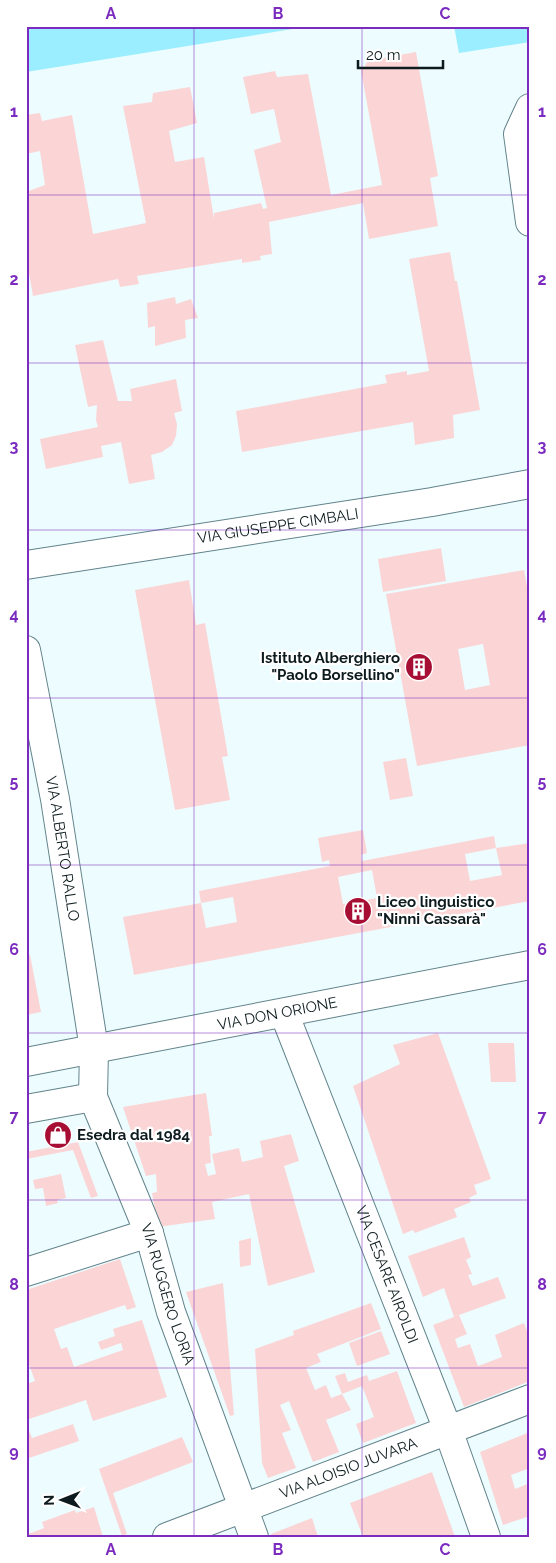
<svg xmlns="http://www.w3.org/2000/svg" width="556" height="1563" font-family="Raleway,sans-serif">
<rect width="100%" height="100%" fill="#edfcff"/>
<g fill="#9aeeff">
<polygon points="26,26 311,26 26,72"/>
<polygon points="454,26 530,26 530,42 459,53"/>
</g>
<g fill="#fbd5d5" fill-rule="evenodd">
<polygon points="416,52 438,176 430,178 438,226 369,239 363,203 269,222 272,254 260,256 261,260 242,263 242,259 137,276 139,284 120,287 118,279 33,296 26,256 26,192 45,185 40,151 26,154 26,115 40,113 42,121 72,115 93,234 146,223 123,106 152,102 153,93 190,87 197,123 169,131 175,162 204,157 214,219 214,213 261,203 263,209 267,208 254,150 281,142 274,109 251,114 243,77 275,71 277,77 308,74 331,195 382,185 361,71 368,61"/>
<polygon points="450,252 455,281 457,281 480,410 453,415 454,438 415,445 413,422 242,452 236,411 387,383 385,375 407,371 407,375 429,371 409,259"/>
<polygon points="175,297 176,304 191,299 198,318 185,320 186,338 155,346 155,326 148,328 147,303"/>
<polygon points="103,340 118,401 132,401 130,389 176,379 182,411 174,413 177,424 176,436 172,445 162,452 151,455 155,479 129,484 121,442 101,446 103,457 46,469 40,439 98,427 96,420 97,405 88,407 75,345"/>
<polygon points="441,548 446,581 383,592 378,559"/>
<path d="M524,570L530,603V745L417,766L386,594ZM483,644L490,685L465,690L458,649Z"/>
<polygon points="189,580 196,625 205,623 228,756 222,757 230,800 175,810 135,590"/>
<polygon points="406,758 413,796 390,800 383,762"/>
<path d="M363,830L367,853L361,855L362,861L494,836L496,848L465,854L470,881L502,875L496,848L530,843V901L134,975L123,917L201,903L206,928L237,922L233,897L201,903L199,891L330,866L329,860L322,862L318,838ZM372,870L377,898L343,904L338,877Z"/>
<polygon points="30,955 41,1012 26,1015 26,956"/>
<polygon points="438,1033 491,1179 474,1185 477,1194 469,1198 471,1202 454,1209 457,1217 415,1233 413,1230 403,1234 353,1086 400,1064 393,1045"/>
<polygon points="488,1043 514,1043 516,1082 491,1082"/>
<polygon points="206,1093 212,1136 209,1136 211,1163 205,1164 208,1176 216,1174 212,1154 239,1148 242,1162 263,1157 260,1141 291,1134 299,1161 284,1166 315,1272 268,1286 249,1194 212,1202 215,1219 158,1227 152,1193 157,1192 156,1174 146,1176 123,1107"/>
<polygon points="78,1142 98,1196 91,1198 73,1150 26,1159 26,1152"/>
<polygon points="61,1174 66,1198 57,1200 58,1203 46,1206 43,1188 35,1189 33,1180"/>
<polygon points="464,1237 471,1257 466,1260 472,1274 468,1275 473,1286 498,1277 506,1298 459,1315 467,1334 455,1339 458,1348 470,1344 478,1366 502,1357 495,1335 524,1323 530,1339 530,1381 464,1407 433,1325 454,1317 444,1288 423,1297 408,1256"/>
<polygon points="251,1238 251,1265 240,1267 239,1241"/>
<polygon points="120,1259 136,1307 127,1310 125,1305 54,1329 61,1349 67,1347 74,1367 123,1350 121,1343 101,1350 98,1342 115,1336 113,1329 142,1320 167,1397 93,1421 86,1400 26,1420 26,1384 35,1381 26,1356 26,1290"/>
<polygon points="223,1283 234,1415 230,1416 186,1292"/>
<polygon points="371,1303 381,1329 317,1354 321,1362 306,1368 315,1390 326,1385 331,1398 342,1394 351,1410 326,1420 339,1452 313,1462 289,1401 280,1405 291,1430 282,1433 296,1468 268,1478 262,1463 255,1349 294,1335 293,1331"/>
<polygon points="381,1331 390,1354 357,1366 349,1343"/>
<polygon points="397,1371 416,1423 363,1443 356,1424 374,1417 362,1386 342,1394 335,1376 345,1373 348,1382 367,1375 369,1381"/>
<polygon points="26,1423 32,1438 73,1424 79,1441 26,1459"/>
<polygon points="530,1432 530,1468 511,1475 515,1489 530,1483 530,1516 503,1525 480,1452"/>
<polygon points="182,1437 193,1462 113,1493 127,1534 122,1536 99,1469"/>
<polygon points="432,1472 455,1537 363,1537 350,1503"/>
<polygon points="94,1507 103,1537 26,1537 26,1535 44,1528 42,1522 75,1510 76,1513"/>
<polygon points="312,1518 318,1537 272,1537 271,1534"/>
</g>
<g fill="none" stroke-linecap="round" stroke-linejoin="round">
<g stroke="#62848b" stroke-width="30">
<g id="minor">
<polyline points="530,108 518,134 530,222"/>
<path id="s1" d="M26,565L432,502L530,484"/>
<path id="s2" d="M26,650L55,799L94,1049L93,1097L149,1233L171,1312L254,1537"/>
<path id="s3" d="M284,1013L448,1430L486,1537"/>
<path id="s4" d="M26,1062L530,965"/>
<polyline points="26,1109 93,1097"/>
<polyline points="26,1272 149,1233"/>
<path id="s5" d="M167,1537L530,1399"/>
</g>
</g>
<use href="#minor" stroke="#fff" stroke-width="28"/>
</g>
<path fill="none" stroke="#7b2cbf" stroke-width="1" stroke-opacity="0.55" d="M194,26V1537M362,26V1537M26,195H530M26,363H530M26,530H530M26,698H530M26,865H530M26,1033H530M26,1200H530M26,1368H530"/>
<defs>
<g id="building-disc" transform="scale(1.4375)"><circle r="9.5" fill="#a70e33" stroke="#fff"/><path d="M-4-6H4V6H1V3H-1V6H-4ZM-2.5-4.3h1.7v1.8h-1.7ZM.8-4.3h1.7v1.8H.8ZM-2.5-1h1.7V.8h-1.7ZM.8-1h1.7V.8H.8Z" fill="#fff"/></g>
<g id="shop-disc" transform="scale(1.4375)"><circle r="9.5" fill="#a70e33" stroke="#fff"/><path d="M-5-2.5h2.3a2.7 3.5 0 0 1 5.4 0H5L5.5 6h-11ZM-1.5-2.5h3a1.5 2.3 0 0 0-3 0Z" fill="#fff"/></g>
</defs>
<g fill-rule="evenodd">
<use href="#building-disc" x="419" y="667"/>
<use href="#building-disc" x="358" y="911"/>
<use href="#shop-disc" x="58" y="1135"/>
</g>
<g text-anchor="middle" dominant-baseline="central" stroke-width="4.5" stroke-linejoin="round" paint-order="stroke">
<g font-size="15" fill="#0d1b1e" stroke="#fff">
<text stroke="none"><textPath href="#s1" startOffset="255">VIA GIUSEPPE CIMBALI</textPath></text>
<text stroke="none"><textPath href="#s2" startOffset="202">VIA ALBERTO RALLO</textPath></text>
<text stroke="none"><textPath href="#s4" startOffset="256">VIA DON ORIONE</textPath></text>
<text stroke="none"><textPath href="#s3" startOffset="281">VIA CESARE AIROLDI</textPath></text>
<text stroke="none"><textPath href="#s2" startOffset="664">VIA RUGGERO LORIA</textPath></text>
<text stroke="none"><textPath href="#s5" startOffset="194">VIA ALOISIO JUVARA</textPath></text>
</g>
<g font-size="15" font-weight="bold" fill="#0d1b1e" stroke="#fff" text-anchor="start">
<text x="400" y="658" text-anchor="end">Istituto Alberghiero<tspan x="400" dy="17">"Paolo Borsellino"</tspan></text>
<text x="377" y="902">Liceo linguistico<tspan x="377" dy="17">"Ninni Cassarà"</tspan></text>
<text x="77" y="1135">Esedra dal 1984</text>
</g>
</g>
<rect width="556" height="1563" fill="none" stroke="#ffffff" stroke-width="55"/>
<g transform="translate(62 1500) rotate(269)" stroke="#ffffff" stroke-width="4" paint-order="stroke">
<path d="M0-4L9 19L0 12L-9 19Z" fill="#0d1b1e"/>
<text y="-8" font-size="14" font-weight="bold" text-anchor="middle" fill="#0d1b1e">N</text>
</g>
<path d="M358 60v8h85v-8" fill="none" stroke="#0d1b1e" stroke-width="2.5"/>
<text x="366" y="60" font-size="15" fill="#0d1b1e" stroke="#ffffff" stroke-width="4" paint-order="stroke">20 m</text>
<rect x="28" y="28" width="500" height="1508" fill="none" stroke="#7b2cbf" stroke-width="2"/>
<g font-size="16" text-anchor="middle" font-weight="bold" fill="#7b2cbf">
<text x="111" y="19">A</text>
<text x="278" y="19">B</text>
<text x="445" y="19">C</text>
<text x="14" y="117">1</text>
<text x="542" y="117">1</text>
<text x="14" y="285">2</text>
<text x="542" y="285">2</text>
<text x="14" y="452">3</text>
<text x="542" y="452">3</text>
<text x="14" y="620">4</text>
<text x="542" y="620">4</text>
<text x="14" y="787">5</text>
<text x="542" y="787">5</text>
<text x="14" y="955">6</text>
<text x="542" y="955">6</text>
<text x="14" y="1122">7</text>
<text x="542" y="1122">7</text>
<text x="14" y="1290">8</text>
<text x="542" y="1290">8</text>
<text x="14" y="1457">9</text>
<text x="542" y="1457">9</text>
<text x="111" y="1555">A</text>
<text x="278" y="1555">B</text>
<text x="445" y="1555">C</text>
</g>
</svg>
